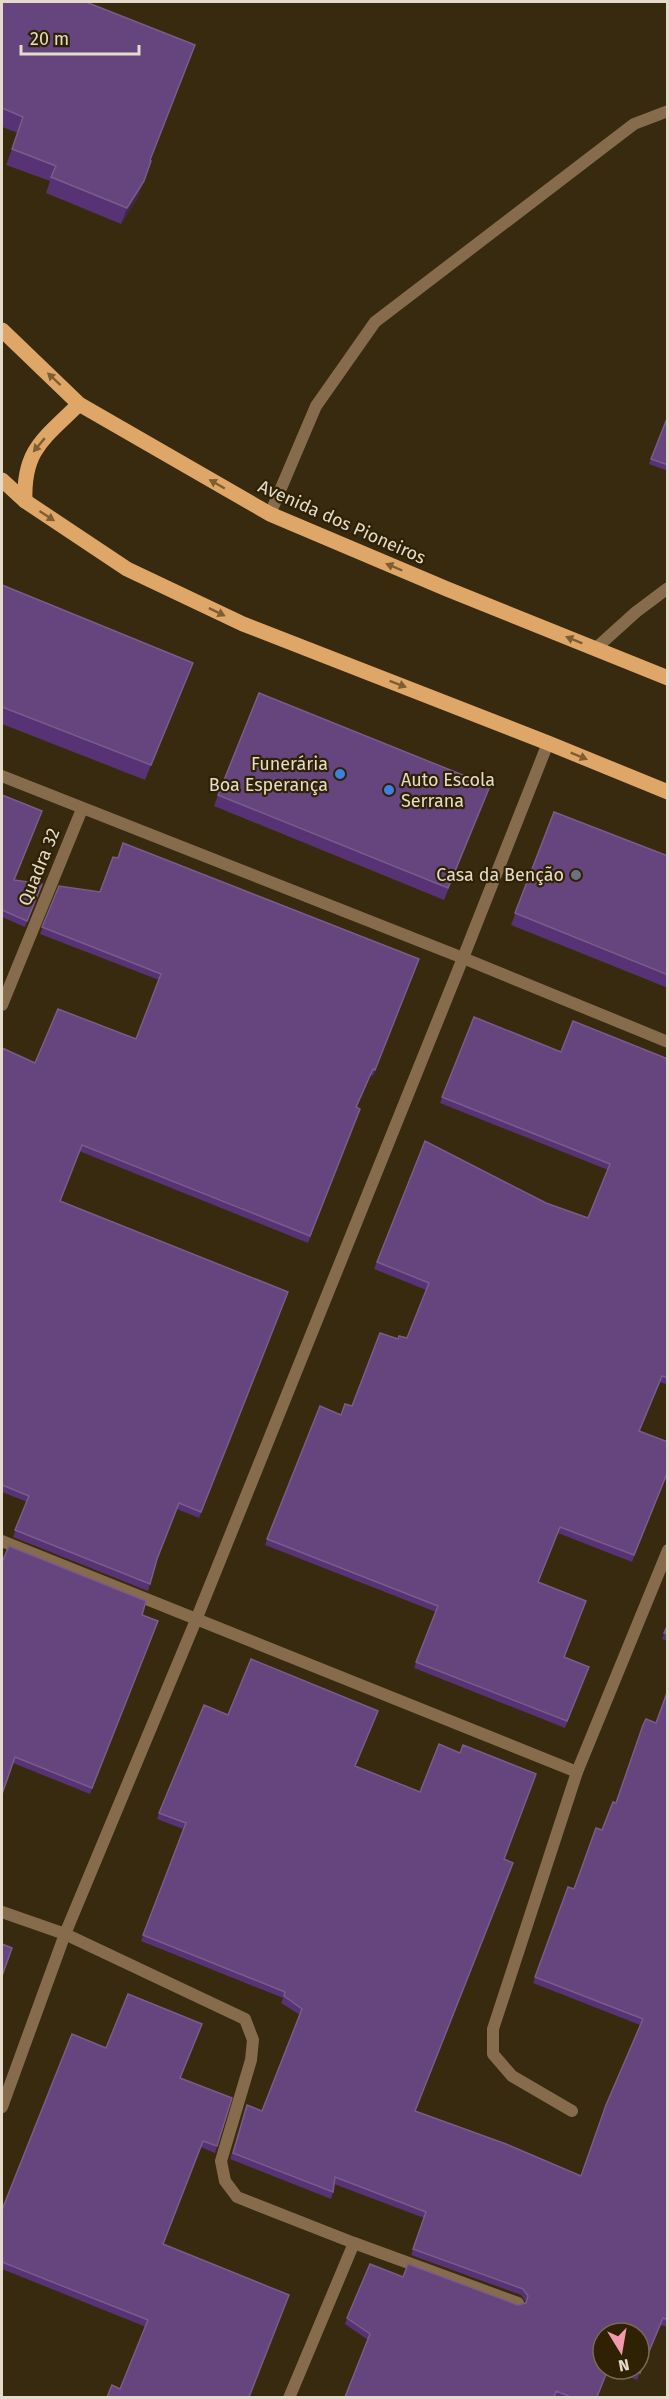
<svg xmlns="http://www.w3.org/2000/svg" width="669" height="2399" font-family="'Fira Sans',sans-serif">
<rect width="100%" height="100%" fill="#382a0e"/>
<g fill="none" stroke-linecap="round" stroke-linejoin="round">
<g stroke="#866b4d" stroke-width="12">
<polyline points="270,514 316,406 375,322 634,124 668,111"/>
<polyline points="595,649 636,612 668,588"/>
</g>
<g stroke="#866b4d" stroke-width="12">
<polyline points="2,776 463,958 668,1042"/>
<polyline points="2,1005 82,809"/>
<polyline points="2,1541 577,1772"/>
<polyline points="2,1912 65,1934 245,2019 253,2040 251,2060 221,2161 225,2181 237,2197 354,2243 518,2303"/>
<polyline points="2,2107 65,1934 196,1620 463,958 548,743"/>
<polyline points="572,2111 512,2076 493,2054 493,2029 577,1772 668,1550"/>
<polyline points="289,2398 354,2243"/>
</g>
<g stroke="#dfa767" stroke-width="15">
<polyline points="2,330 79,404 270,514 447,589 668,678"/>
<polyline points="2,480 25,501 127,569 243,624 548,743 668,792"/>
<path d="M25,501C23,449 45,438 79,404"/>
</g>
</g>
<g fill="#573275">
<polygon points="2,2 195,45 150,160 138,197 121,224 46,193 50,181 6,165 18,133 2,127"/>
<polygon points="668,416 668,471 649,464"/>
<polygon points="2,585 193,663 145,780 2,724"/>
<polygon points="2,795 15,880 42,884 25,927 2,917"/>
<polygon points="218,795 486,797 444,900 214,806"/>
<polygon points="554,812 668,856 668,988 511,925"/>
<polygon points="59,886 419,959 373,1076 371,1075 357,1107 360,1109 308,1243 79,1151 60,1201 288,1292 199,1518 177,1509 157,1560 148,1591 13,1537 27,1502 2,1492 2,1048 35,1063 136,1039 159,980 40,934"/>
<polygon points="474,1017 561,1052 668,1059 668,1385 660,1382 640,1431 668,1472 632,1562 558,1533 538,1582 565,1657 589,1667 565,1728 414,1668 436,1612 265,1545 320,1406 341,1415 352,1406 398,1339 407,1338 426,1290 374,1269 425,1141 546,1203 588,1218 608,1170 440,1103"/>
<polygon points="2,1560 158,1621 90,1794 13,1763"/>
<polygon points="668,1624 668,1641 662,1639"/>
<polygon points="355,1766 504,1859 415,2112 581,2176 640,2025 533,1983 568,1887 668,2011 668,2327 660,2325 637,2380 612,2369 639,2369 603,2333 597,2397 345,2397 368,2340 345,2324 370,2264 403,2277 518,2305 526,2302 521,2295 411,2255 424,2218 334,2184 333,2192 331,2199 230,2159 245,2111 262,2111 300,2015 281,2003 283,1998 141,1941 183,1829 157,1819 159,1813"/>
<polygon points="181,2078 217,2146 215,2153 201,2147 163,2244 289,2295 146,2327 2,2269 2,2210"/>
</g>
<g fill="#442748">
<polygon points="144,181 138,197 121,224 127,208"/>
<polygon points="193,663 188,678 145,780 151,765"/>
</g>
<g fill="#66447e" stroke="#7a5c8a" stroke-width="1.5">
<polygon points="2,2 86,2 195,45 150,160 151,161 144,181 127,208 51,177 56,166 12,149 23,117 2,108"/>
<polygon points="668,416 668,465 651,459"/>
<polygon points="2,585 193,663 151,765 2,707"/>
<polygon points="259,693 490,786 448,888 218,795"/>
<polygon points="2,795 42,811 14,880 42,884 27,921 2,910 2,912"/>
<polygon points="554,812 668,856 668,975 515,913"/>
<polygon points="123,843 419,959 375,1070 373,1069 356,1107 360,1109 310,1236 82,1145 60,1201 288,1292 201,1512 179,1503 157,1559 150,1584 15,1530 29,1496 2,1485 2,1048 35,1063 58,1009 136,1039 161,974 42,927 59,886 100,892 113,857 118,858"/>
<polygon points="474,1017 561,1052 573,1021 668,1059 668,1378 662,1376 639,1431 668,1442 668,1471 634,1555 560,1527 538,1582 586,1601 564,1657 589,1667 567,1721 416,1662 438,1606 267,1539 320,1406 341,1415 345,1404 352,1406 380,1333 398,1339 399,1336 407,1338 429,1283 377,1262 425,1141 546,1203 588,1218 610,1164 442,1097"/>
<polygon points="9,1546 146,1601 142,1615 158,1621 92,1788 15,1757 2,1794 2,1560 3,1560"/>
<polygon points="668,1624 668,1634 664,1633"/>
<polygon points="251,1659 378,1711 355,1766 420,1792 439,1744 460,1753 463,1745 536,1774 504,1859 513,1863 415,2111 506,2144 581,2176 606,2105 643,2019 535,1977 568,1887 574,1889 596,1828 602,1830 613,1802 616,1803 643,1725 646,1719 656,1723 668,1690 668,2320 663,2318 640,2373 629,2369 639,2369 639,2333 603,2333 603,2369 608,2369 597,2397 571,2397 556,2391 554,2397 345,2397 370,2334 347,2318 370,2264 403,2277 408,2264 518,2305 526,2303 528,2296 523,2289 413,2249 426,2212 335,2177 333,2192 233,2153 247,2105 262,2111 302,2009 284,1996 285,1992 143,1935 186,1823 159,1813 204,1705 228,1715"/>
<polygon points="2,1944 12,1948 2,1976"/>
<polygon points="128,1994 202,2024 180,2078 232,2098 217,2146 203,2141 163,2244 289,2295 249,2397 107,2397 112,2385 120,2389 148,2320 2,2262 2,2210 72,2034 106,2048"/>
</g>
<defs><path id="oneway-solid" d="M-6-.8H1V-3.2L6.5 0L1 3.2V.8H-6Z" transform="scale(1.5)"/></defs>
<g fill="#7e5d31">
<use href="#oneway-solid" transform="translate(54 379) rotate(-137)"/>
<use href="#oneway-solid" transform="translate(39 445) rotate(130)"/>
<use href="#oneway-solid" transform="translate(217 484) rotate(-150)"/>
<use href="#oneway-solid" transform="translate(47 516) rotate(33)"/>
<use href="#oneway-solid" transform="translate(394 567) rotate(-157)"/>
<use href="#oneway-solid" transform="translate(217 612) rotate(26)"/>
<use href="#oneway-solid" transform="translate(574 640) rotate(-158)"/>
<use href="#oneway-solid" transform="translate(398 684) rotate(21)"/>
<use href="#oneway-solid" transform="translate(579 756) rotate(22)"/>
</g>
<g fill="#3f7fe0" stroke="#2e2104" stroke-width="2">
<circle cx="340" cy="774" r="6"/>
<circle cx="389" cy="790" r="6"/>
</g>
<circle fill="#6b7280" stroke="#2e2104" stroke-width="2" cx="576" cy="875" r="6"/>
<g text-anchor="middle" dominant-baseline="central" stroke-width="4.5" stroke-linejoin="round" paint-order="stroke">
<g font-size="18" fill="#e4dbcb" stroke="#2e2104">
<text transform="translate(342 522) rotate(24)">Avenida dos Pioneiros</text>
<text transform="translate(39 867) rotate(-68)">Quadra 32</text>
</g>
<g font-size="18" fill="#e4dbcb" stroke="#2e2104" text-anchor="end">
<text x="328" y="764">Funerária<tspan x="328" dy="21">Boa Esperança</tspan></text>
<text x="401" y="780" text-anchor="start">Auto Escola<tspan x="401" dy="21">Serrana</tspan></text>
<text x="564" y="875">Casa da Benção</text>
</g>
</g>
<rect width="669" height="2399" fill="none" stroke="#e4dbcb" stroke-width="6"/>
<g transform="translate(621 2351) rotate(169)"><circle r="28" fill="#2e2104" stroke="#776b54" stroke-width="1.5"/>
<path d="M0-4.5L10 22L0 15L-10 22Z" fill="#f29aad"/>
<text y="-9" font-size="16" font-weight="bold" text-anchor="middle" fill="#e4dbcb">N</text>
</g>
<path d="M21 45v9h118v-9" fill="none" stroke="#e4dbcb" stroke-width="3"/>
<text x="30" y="45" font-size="18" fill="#e4dbcb" stroke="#2e2104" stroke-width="4.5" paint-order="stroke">20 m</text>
</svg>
